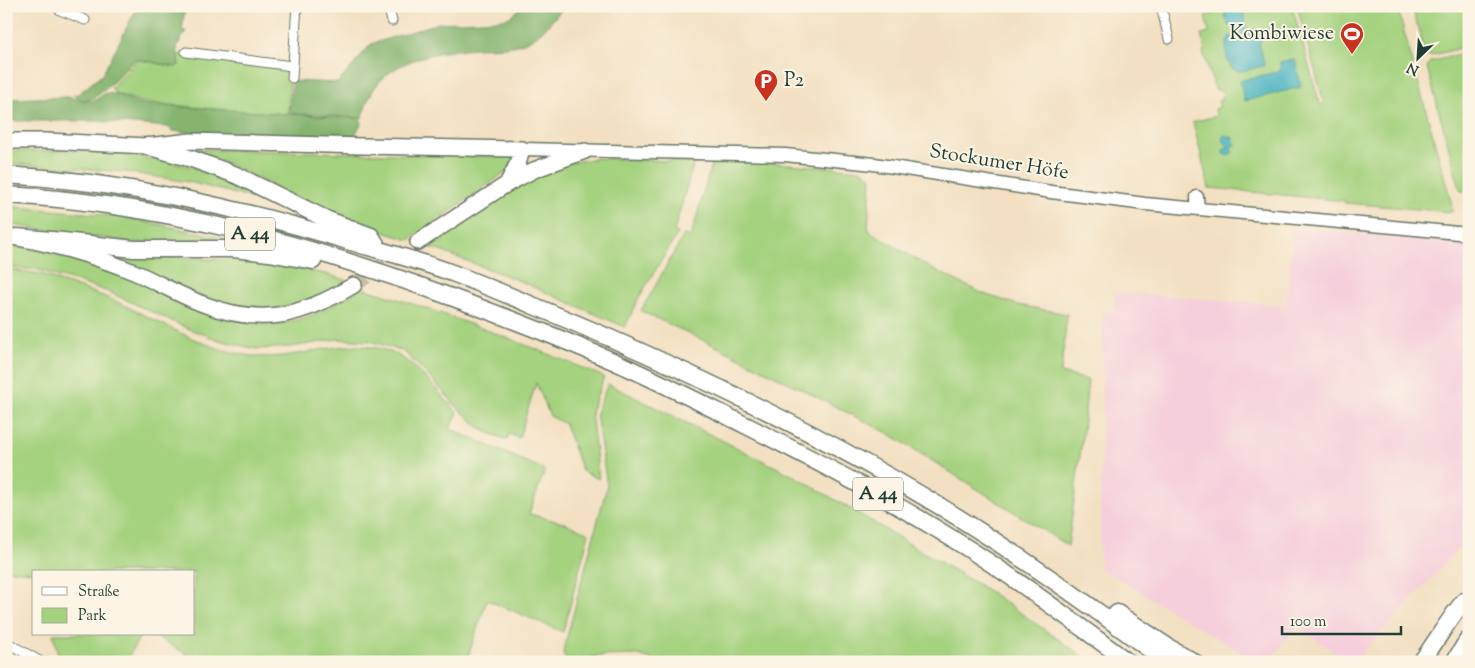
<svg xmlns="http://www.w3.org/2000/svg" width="1475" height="668" font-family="'Sorts Mill Goudy',serif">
<rect width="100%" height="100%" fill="#fcf5e5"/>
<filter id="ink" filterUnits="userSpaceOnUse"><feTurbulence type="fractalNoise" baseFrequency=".02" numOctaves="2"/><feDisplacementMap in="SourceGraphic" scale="10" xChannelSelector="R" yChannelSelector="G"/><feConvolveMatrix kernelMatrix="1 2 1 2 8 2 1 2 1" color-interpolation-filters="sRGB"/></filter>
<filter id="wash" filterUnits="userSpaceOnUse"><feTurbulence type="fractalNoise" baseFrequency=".0096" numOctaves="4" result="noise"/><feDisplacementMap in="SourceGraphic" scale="20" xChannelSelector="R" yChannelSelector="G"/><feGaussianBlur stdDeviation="1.12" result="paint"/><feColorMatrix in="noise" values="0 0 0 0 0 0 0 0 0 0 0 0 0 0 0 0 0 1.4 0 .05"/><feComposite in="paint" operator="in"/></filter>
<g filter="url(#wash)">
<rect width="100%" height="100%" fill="#f3e0c2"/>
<polygon fill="#f5cfdb" points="1294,227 1469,245 1469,537 1354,662 1348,662 1297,626 1269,662 1257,662 1100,568 1103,312 1115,311 1114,292 1286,305"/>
<g fill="#a5d27f" stroke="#62885a" fill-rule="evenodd">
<path d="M1215,6H1241L1227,11L1232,27L1240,25L1243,32L1230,36L1264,63L1256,30L1247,31L1243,14L1275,6H1292L1320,105L1324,103L1297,6H1397L1451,201L1452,212L1345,203V201L1209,188L1193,122L1216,116L1215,109L1220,107L1218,101H1221L1224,92L1215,89L1203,52L1205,49L1201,35L1209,33L1205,16L1213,14L1211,7ZM1295,59L1301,87L1240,81L1281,71Z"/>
<polygon points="1412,6 1469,6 1469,46 1429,56 1425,54"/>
<polygon points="1469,52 1469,191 1464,192 1460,190 1427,67 1430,62"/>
<polygon points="177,54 283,65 291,72 288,114 221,110 142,102 115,93 111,87 132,66 137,59 175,67 179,65"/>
<polygon points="186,149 515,157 506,172 409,240 336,217 220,160"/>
<polygon points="6,151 99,151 142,157 189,166 240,183 287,207 189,182 125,172 6,163"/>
<polygon points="597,158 694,162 674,231 678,233 638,299 625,327 515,279 424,245 534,173 557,165"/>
<polygon points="713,160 776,163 862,170 871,177 868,230 932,269 984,294 1018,305 1067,314 1061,373 1088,380 1082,440 1068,546 888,433 730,353 641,311 684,235 691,236"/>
<polygon points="6,206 117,216 211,235 265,249 157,245 64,233 6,224"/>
<path d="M6,244C91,258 170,293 249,322C258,323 268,325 277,324C309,320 335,305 362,288C444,312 525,344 604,377L591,412L599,479L582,471L565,424L550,416L536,383L519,438L509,434L507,440L482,430L459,409L424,371L403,351L370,341L338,339L291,347L257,349L222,341L189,329L109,292L39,270L6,267Z"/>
<polygon points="90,251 140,256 259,261 325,274 346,280 336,289 309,303 257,311 226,306"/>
<path d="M6,269C17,271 29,272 40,274C50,276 59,281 69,284C82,289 95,293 108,298C155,318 200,349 252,356C299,362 344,334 391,352C415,361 439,394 458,413L450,429L545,470L529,514L564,523L589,533L563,632L487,600L466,662H269L262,655L254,662H200L152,634H194V572H34L6,570Z"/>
<polygon points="608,384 800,479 989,591 1091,662 659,662 639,655 599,656 566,662 563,652 607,486 596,413"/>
<polygon points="53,634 141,634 126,662 60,662"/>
</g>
<g fill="#84b46e" stroke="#527851">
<path d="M138,6H185L182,31H186L177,46L179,65L175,67L135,59C129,66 122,73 116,79C104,90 90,108 73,95L78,94L102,75Z"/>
<path d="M523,6H565C553,19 542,35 526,42C510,49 493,47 476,48C442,51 398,57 376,86C369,96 365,107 362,118L289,113L293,81L338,83L371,44L439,23L498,20L510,17Z"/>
<polygon points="106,93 115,94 142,104 360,119 362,122 355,135 349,139 230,136 172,131 168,127 96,121 6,121 6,99 68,97 84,101 95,100"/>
</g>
<g fill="#44b2c1" stroke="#32787a">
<path d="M1240,6L1242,7L1247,31L1256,30L1259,31L1261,41L1259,44L1264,63L1263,66C1256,67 1246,72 1239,71C1225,70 1223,45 1230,36L1243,32L1240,25L1232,27L1228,25L1225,14L1227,11Z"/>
<polygon points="1294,59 1295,59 1301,87 1245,101 1244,100 1240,81 1280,71 1280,62"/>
<polygon points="1224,135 1232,137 1236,145 1231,146 1232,153 1229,156 1225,155 1223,153 1223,150 1228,146 1222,139"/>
</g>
</g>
<g filter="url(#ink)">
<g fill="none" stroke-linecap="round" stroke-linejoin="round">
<polyline stroke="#c9bfa6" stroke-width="15" stroke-dasharray="15 8" stroke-linecap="butt" points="354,285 418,242"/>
<g stroke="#697666" stroke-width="11">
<g id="street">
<polyline points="61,6 60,10 85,20"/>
<polyline points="388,6 392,21"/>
<polyline points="1161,6 1169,39"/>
<polyline points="186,52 292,66"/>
<polyline points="292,78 297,6"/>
<polyline points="6,642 41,662"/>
</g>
</g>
<g stroke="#697666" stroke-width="15">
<g id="secondary">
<polyline points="522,149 785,155 874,164 1051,192 1145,204 1469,234"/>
<polyline points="1197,197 1198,209"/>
</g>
</g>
<g stroke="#697666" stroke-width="18">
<g id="primary">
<polyline points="6,141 47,141 147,146 191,141 362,146 522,149 519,161 507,184"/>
<path d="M6,236C47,242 96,256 134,272C157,282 179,295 203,304C262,327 302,316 354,285"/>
<polyline points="418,242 507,184 534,170 585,151"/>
</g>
</g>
<g stroke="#697666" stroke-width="19">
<g id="highway">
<polyline points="147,146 192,159 236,175 328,220 371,236 376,244"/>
<path d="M6,175C126,182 236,207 351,242C386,252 421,261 455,274C489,287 522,301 556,315C697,374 837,441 967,523C1035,566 1101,613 1166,662"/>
<path d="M6,195C159,203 307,244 451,297C503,316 555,336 606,358C653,378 699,402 745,425C817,461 888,498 956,541C1016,578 1071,620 1128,662"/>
<polyline points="17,237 63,241 134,249 233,249 269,253 313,261"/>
<polyline points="1117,613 1168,647 1194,662"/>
<path d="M1421,662C1436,642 1448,620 1464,601"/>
<polyline points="1454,662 1467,641"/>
</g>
</g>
<use href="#street" stroke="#fff" stroke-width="9"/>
<use href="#secondary" stroke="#fff" stroke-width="12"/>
<use href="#primary" stroke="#fff" stroke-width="15"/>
<use href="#highway" stroke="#fff" stroke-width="16"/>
</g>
</g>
<defs>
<g id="stadium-pin" transform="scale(1.25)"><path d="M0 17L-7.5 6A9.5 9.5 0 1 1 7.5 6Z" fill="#c8321e" stroke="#fcf5e5"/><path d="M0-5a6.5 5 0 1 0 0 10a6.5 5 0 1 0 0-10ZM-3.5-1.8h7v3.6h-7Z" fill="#fff"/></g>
<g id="parking-pin" transform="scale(1.25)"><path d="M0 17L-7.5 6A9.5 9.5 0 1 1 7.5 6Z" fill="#c8321e" stroke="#fcf5e5"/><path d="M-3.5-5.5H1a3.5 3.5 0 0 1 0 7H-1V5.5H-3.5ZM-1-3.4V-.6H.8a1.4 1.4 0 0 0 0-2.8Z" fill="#fff"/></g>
</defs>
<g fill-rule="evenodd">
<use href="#stadium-pin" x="1352" y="34"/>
<use href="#parking-pin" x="766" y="81"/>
</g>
<g text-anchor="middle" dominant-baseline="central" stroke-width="4" stroke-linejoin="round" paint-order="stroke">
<g fill="#fcf5e5" stroke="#617469" stroke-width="1">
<rect x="225" y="217.5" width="50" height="33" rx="4"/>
<rect x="853" y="477.5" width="50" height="33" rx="4"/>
</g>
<g font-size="19" font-weight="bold" fill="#1f3d34">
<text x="250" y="234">A 44</text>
<text x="878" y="494">A 44</text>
</g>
<g font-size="20" fill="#1f3d34" stroke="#fcf5e5" text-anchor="end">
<text x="1334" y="34">Kombiwiese</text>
<text x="784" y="81" text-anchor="start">P2</text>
</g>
<g font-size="20" fill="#1f3d34" stroke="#fcf5e5">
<text transform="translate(999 163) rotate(9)">Stockumer Höfe</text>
</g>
</g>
<rect width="1475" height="668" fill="none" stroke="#fcf5e5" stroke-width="25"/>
<rect x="32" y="570" width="162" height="65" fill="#fcf5e5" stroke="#a4ab9e"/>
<rect x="42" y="587" width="25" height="8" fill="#ffffff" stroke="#a4ab9e"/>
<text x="78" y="596" font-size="15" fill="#1f3d34">Straße</text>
<rect x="42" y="608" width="25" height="15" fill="#a5d27f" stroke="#a4ab9e"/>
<text x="78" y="620" font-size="15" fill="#1f3d34">Park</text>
<g transform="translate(1418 58) rotate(205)" stroke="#fcf5e5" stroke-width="4" paint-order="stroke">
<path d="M0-4L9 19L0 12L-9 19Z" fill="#1f3d34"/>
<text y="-8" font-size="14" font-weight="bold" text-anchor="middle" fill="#1f3d34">N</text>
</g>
<path d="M1282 626v8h119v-8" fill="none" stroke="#1f3d34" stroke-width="2.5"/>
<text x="1290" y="626" font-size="15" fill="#1f3d34" stroke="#fcf5e5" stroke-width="4" paint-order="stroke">100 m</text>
</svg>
